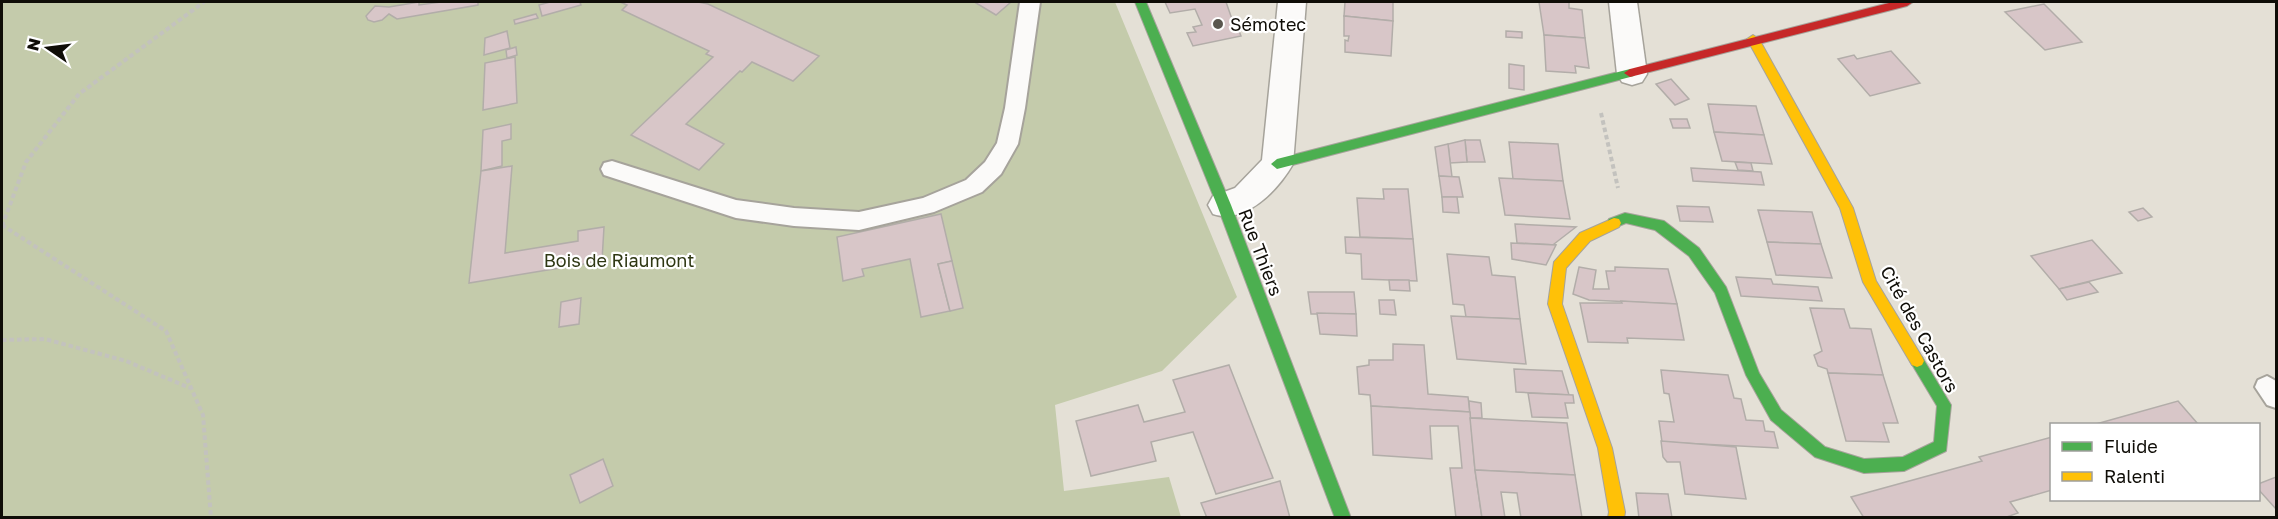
<svg xmlns="http://www.w3.org/2000/svg" width="2278" height="519" font-family="'Golos Text',sans-serif">
<rect width="100%" height="100%" fill="#e4e0d6"/>
<polygon fill="#c4cbab" points="2,2 1115,2 1237,297 1162,371 1055,405 1064,491 1169,477 1181,517 2,517"/>
<g fill="#d8c6c8" stroke="#b2ada9" stroke-width="1.5">
<polygon points="419,2 419,5 441,2 478,2 478,5 397,19 389,14 382,20 374,22 368,20 366,16 375,6 389,7"/>
<polygon points="550,2 580,2 581,5 542,16 539,5"/>
<polygon points="620,2 698,2 708,4 819,56 793,81 752,62 742,72 740,71 686,124 724,144 699,170 631,135 713,57 706,54 709,51 622,10 627,5"/>
<polygon points="977,2 1011,2 996,15 976,3"/>
<polygon points="1165,2 1226,2 1233,22 1235,21 1241,36 1193,46 1187,33 1196,32 1193,27 1202,25 1195,9 1170,13"/>
<polygon points="1345,2 1393,2 1393,21 1344,16"/>
<polygon points="1539,2 1569,2 1569,8 1582,10 1585,38 1544,35"/>
<polygon points="2044,4 2082,42 2045,50 2005,12"/>
<polygon points="536,14 538,18 515,24 514,20"/>
<polygon points="1344,16 1393,21 1391,56 1345,52 1345,40 1348,41 1349,36 1344,36"/>
<polygon points="507,31 510,48 484,55 485,38"/>
<polygon points="1506,31 1522,32 1522,38 1506,37"/>
<polygon points="1544,35 1585,38 1589,68 1575,66 1576,73 1546,71"/>
<polygon points="516,47 517,55 507,58 506,50"/>
<polygon points="1891,51 1920,83 1870,96 1838,59 1854,55 1857,59"/>
<polygon points="515,57 517,103 483,110 485,63"/>
<polygon points="1509,64 1524,66 1524,90 1509,88"/>
<polygon points="1671,79 1689,99 1675,105 1656,84"/>
<polygon points="1708,104 1756,106 1764,135 1714,132"/>
<polygon points="1670,119 1687,119 1690,128 1673,128"/>
<polygon points="511,124 511,139 502,141 502,166 481,171 483,130"/>
<polygon points="1714,132 1764,135 1772,164 1722,161"/>
<polygon points="1465,140 1480,140 1485,162 1467,162"/>
<polygon points="1465,140 1467,162 1450,163 1448,144"/>
<polygon points="1509,142 1558,144 1563,181 1513,179"/>
<polygon points="1448,144 1452,177 1439,176 1435,147"/>
<polygon points="1735,162 1751,163 1753,171 1738,170"/>
<polygon points="512,166 505,253 578,241 578,231 604,227 602,261 469,283 481,171"/>
<polygon points="1691,168 1761,172 1764,185 1693,181"/>
<polygon points="1439,176 1459,177 1463,197 1442,197"/>
<polygon points="1499,178 1563,181 1570,219 1505,215"/>
<polygon points="1383,189 1408,189 1413,239 1360,237 1357,198 1384,199"/>
<polygon points="1442,197 1457,197 1459,213 1443,212"/>
<polygon points="1677,206 1709,207 1713,222 1680,221"/>
<polygon points="2143,208 2152,217 2138,221 2129,212"/>
<polygon points="1758,210 1812,212 1821,244 1767,242"/>
<polygon points="941,214 952,261 938,264 950,311 921,317 910,259 862,269 864,276 843,281 837,237"/>
<polygon points="1515,224 1576,227 1554,244 1556,245 1517,243"/>
<polygon points="1345,237 1413,239 1417,281 1362,279 1361,254 1346,253"/>
<polygon points="2092,240 2122,273 2059,289 2031,256"/>
<polygon points="1767,242 1821,244 1832,278 1776,275"/>
<polygon points="1511,243 1556,245 1546,265 1512,259"/>
<polygon points="1447,254 1489,257 1492,275 1515,277 1520,319 1466,317 1464,305 1453,304"/>
<polygon points="952,261 963,308 950,311 938,264"/>
<polygon points="1579,267 1596,270 1593,289 1609,289 1606,271 1615,271 1615,267 1668,269 1677,304 1589,300 1573,294"/>
<polygon points="1736,277 1771,279 1773,284 1818,287 1822,301 1741,296"/>
<polygon points="1389,280 1409,280 1410,291 1390,290"/>
<polygon points="2089,282 2098,292 2067,300 2059,289"/>
<polygon points="1308,292 1354,292 1356,314 1311,314"/>
<polygon points="581,298 579,324 559,327 561,302"/>
<polygon points="1379,300 1394,300 1396,315 1380,314"/>
<polygon points="1621,301 1677,304 1684,340 1627,338 1628,343 1588,342 1580,303 1622,303"/>
<polygon points="1810,308 1844,309 1850,328 1871,329 1883,375 1828,373 1827,369 1818,366 1814,355 1822,351"/>
<polygon points="1317,313 1356,314 1357,336 1320,334"/>
<polygon points="1451,316 1520,319 1526,364 1457,359"/>
<polygon points="1393,344 1424,345 1428,394 1468,397 1470,412 1371,406 1370,395 1359,394 1357,367 1369,365 1369,360 1393,360"/>
<polygon points="1229,365 1273,478 1216,494 1193,432 1151,442 1156,461 1091,476 1076,421 1138,405 1144,422 1185,412 1173,380"/>
<polygon points="1514,369 1562,371 1569,395 1516,392"/>
<polygon points="1661,370 1728,375 1734,398 1741,399 1746,420 1763,421 1765,431 1774,432 1778,448 1662,442 1659,421 1674,422 1669,394 1664,393"/>
<polygon points="1828,373 1883,375 1898,423 1883,423 1889,442 1846,441"/>
<polygon points="1528,393 1573,395 1574,403 1565,403 1568,418 1532,417"/>
<polygon points="1469,401 1481,403 1482,418 1470,418"/>
<polygon points="2178,401 2198,424 2096,424"/>
<polygon points="1371,406 1470,412 1475,470 1482,518 1456,518 1450,468 1462,468 1458,426 1430,426 1432,459 1373,455"/>
<polygon points="1470,418 1567,423 1575,475 1475,470"/>
<polygon points="2052,437 2052,490 2010,502 2018,513 2004,518 1864,518 1851,497 1982,461 1979,457"/>
<polygon points="1661,441 1736,447 1746,499 1685,494 1680,462 1667,462 1663,457"/>
<polygon points="603,459 613,486 580,503 570,475"/>
<polygon points="1475,470 1575,475 1582,518 1521,518 1517,493 1501,492 1505,518 1482,518"/>
<polygon points="2276,477 2276,509 2258,489 2258,484"/>
<polygon points="1280,481 1290,518 1207,518 1201,503"/>
<polygon points="1636,493 1668,494 1672,518 1639,518"/>
</g>
<g fill="none" stroke-linecap="round" stroke-linejoin="round">
<g stroke="#a6a39b" stroke-width="4">
<g id="lane">
<polygon points="1020,2 1040,2 1025,108 1018,144 1001,174 982,192 934,212 859,230 794,226 736,218 604,175 601,169 604,163 612,161 736,200 794,208 859,212 923,198 966,180 985,162 997,143 1005,108"/>
<polygon points="2267,376 2276,381 2276,408 2267,405 2255,387 2258,380"/>
</g>
</g>
<g stroke="#a6a39b" stroke-width="3">
<g id="street">
<path d="M1278,2H1306L1293,164C1278,190 1245,225 1213,214L1208,205L1213,196L1235,188L1262,160Z"/>
<polygon points="1609,2 1637,2 1647,74 1642,82 1632,85 1622,82 1617,74"/>
</g>
</g>
<g stroke="#a6a39b" stroke-width="2">
<g id="fast">
<polygon points="1135,2 1146,2 1231,205 1351,518 1335,518 1217,205"/>
<polygon points="1630,69 1634,70 1636,73 1634,76 1277,169 1271,164 1277,159"/>
<polygon points="1625,213 1664,221 1699,248 1726,287 1759,373 1781,410 1825,447 1864,459 1903,457 1934,442 1937,406 1910,361 1912,357 1917,355 1922,357 1951,405 1946,451 1904,471 1864,473 1815,457 1771,420 1746,375 1715,293 1689,256 1655,230 1626,223 1614,228 1609,227 1607,223 1609,219"/>
</g>
</g>
<g stroke="#a6a39b" stroke-width="2">
<g id="slow">
<polygon points="1753,35 1759,39 1853,208 1876,281 1922,357 1924,361 1922,365 1917,367 1912,365 1863,282 1840,208 1747,39"/>
<polygon points="1614,218 1619,219 1621,223 1619,227 1590,241 1566,268 1562,304 1612,448 1625,512 1624,518 1608,518 1609,512 1598,448 1548,304 1554,262 1580,233"/>
</g>
</g>
<g stroke="#a6a39b" stroke-width="2">
<polygon id="jam" points="1893,2 1913,2 1907,6 1630,77 1624,73 1630,69"/>
</g>
<g stroke="#c3c2be" stroke-width="4" stroke-dasharray="4.5 3" stroke-linecap="butt">
<polyline points="1601,113 1618,188"/>
<polyline points="2,225 166,331 203,415 211,518"/>
<polyline points="2,226 26,162 79,94 204,2"/>
<polyline points="2,340 45,339 126,361 190,388"/>
</g>
<use href="#lane" fill="#fbfaf9" fill-rule="evenodd"/>
<use href="#street" fill="#fbfaf9" fill-rule="evenodd"/>
<use href="#fast" fill="#4caf50" fill-rule="evenodd"/>
<use href="#slow" fill="#ffc107" fill-rule="evenodd"/>
<use href="#jam" fill="#c62828" fill-rule="evenodd"/>
</g>
<circle fill="#5a574f" stroke="#fff" stroke-width="2" cx="1218" cy="24" r="6"/>
<g text-anchor="middle" dominant-baseline="central" stroke-width="4.5" stroke-linejoin="round" paint-order="stroke">
<g font-size="18" fill="#0f0d07" stroke="#fff" text-anchor="start">
<text x="1230" y="24">Sémotec</text>
</g>
<g font-size="18" fill="#0f0d07" stroke="#fff">
<text transform="translate(1261 252) rotate(69)">Rue Thiers</text>
<text transform="translate(1920 329) rotate(61)">Cité des Castors</text>
</g>
<g font-size="18" fill="#2e3713" stroke="#fff">
<text x="619" y="260">Bois de Riaumont</text>
</g>
</g>
<rect width="2278" height="519" fill="none" stroke="#0f0d07" stroke-width="6"/>
<rect x="2050" y="423" width="210" height="78" fill="#ffffff" stroke="#9f9e9c" stroke-width="1.5"/>
<rect x="2062" y="442" width="30" height="9" fill="#4caf50" stroke="#9f9e9c" stroke-width="1.5"/>
<text x="2104" y="453" font-size="18" fill="#0f0d07">Fluide</text>
<rect x="2062" y="472" width="30" height="9" fill="#ffc107" stroke="#9f9e9c" stroke-width="1.5"/>
<text x="2104" y="483" font-size="18" fill="#0f0d07">Ralenti</text>
<g transform="translate(48 48) rotate(284)" stroke="#ffffff" stroke-width="4.5" paint-order="stroke">
<path d="M0-4.5L10 22L0 15L-10 22Z" fill="#0f0d07"/>
<text y="-9" font-size="16" font-weight="bold" text-anchor="middle" fill="#0f0d07">N</text>
</g>
</svg>
